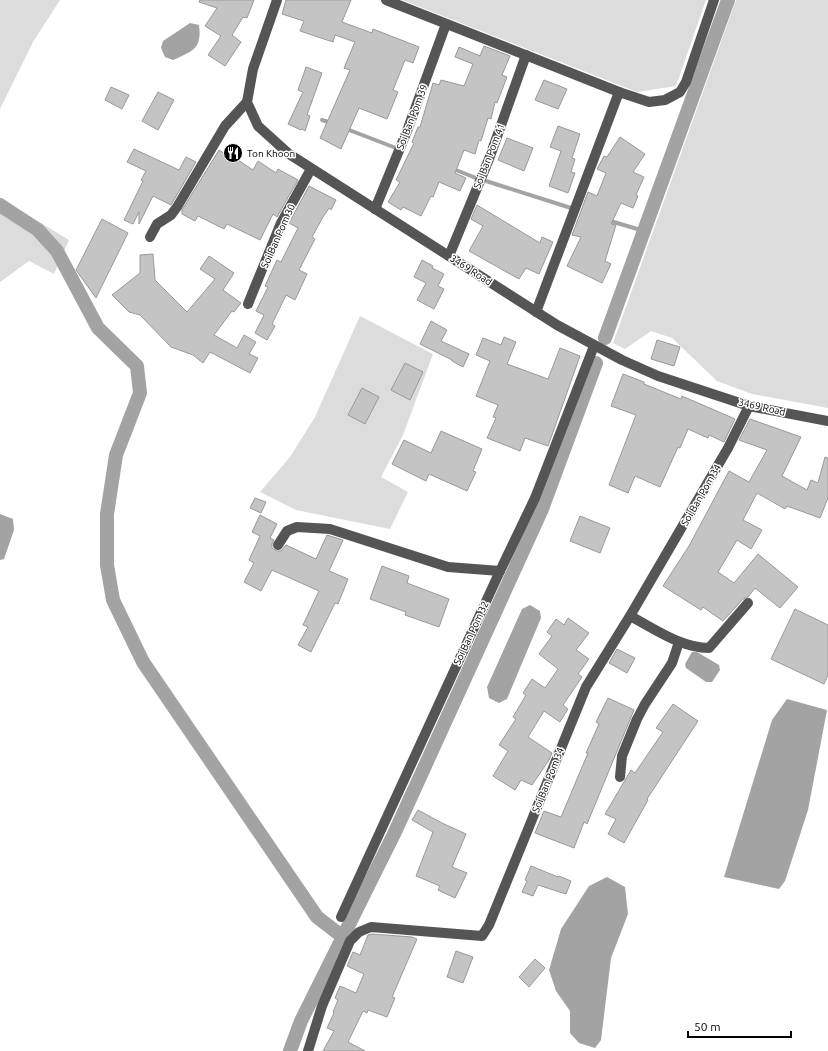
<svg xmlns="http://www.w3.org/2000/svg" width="828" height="1051" font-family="Ubuntu,sans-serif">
<rect width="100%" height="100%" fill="#fff"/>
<g fill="#dcdcdc">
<polygon points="0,0 60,0 33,42 0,109"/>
<polygon points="402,0 706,0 676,86 637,92"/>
<polygon points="736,0 828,0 828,408 752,394 717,381 672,338 651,331 625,349 613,343"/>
<polygon points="0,198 69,240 54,274 29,261 0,282"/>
<polygon points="360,316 433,354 403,435 381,477 408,492 390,529 296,510 260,492 290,457 315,417"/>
</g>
<g fill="#a3a3a3">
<path d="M190,23L199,25C202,49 193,51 173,60L165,57L161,48L163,41Z"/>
<polygon points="0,514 13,519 14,530 4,559 0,560"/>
<polygon points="530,605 540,611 541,618 507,699 499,703 489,698 487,687 522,609"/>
<polygon points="692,652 697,652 719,665 720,670 712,682 706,682 686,668 685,664"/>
<polygon points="787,699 827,710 808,810 785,881 779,889 724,877 772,720"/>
<polygon points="607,877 625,887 628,914 611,958 601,1040 595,1048 579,1043 570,1033 570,1011 556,991 549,970 561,929 589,886"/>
</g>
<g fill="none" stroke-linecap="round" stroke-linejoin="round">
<g stroke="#a3a3a3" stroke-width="4">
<polyline points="322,120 331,123"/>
<polyline points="344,128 396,148"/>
<polyline points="451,168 476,178"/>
<polyline points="486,181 571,208"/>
<polyline points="607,220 644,231"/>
</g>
<g stroke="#a3a3a3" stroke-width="14">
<polyline points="0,205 38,230 57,251 98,328 137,366 140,393 116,455 107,514 107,565 113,600 143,662 317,917 343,937"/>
<polyline points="605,338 728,0"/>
<polyline points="290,1051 301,1021 394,834 542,509 596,363"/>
</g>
</g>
<g fill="#c4c4c4" stroke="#999">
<polygon points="200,0 254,0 247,18 243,17 232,35 241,42 225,66 208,55 221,36 205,26 217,8 199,2"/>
<polygon points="286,0 351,0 342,22 372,33 373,29 419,47 413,63 405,60 393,90 398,92 387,119 359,108 341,149 320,138 350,70 344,68 355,42 335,35 333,42 300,31 304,21 282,14"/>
<polygon points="484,46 510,56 502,75 507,77 497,103 495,102 491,119 488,118 481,141 479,140 475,154 464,150 455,173 466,178 460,191 439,182 433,197 431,196 421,216 403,207 401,210 388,202 400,182 396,180 414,143 412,142 418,127 420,127 433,83 439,85 441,80 464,86 473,64 455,57 459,47 480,56"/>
<polygon points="306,67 322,73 307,115 310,116 305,131 302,129 301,130 288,124 303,92 298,90"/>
<polygon points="544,80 567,89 558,109 535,100"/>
<polygon points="111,87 129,95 122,109 105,100"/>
<polygon points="158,92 174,100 158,130 142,121"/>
<polygon points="558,126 580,134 572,158 575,159 571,172 575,173 568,193 549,186 561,151 550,147"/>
<polygon points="620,137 645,154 633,172 644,177 636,195 638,196 633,208 621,203 611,224 616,225 605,261 611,264 602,283 567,266 581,237 572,235 588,192 597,196 606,173 597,169 604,156 607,157"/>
<polygon points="507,138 533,148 524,171 498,160"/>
<polygon points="134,149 179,170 186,157 196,162 171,205 153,196 139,224 139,212 133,224 124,220 143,181 141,180 146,171 127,162"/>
<polygon points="219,150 237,162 238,160 253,170 258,161 276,173 278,169 298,180 277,217 273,214 260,240 227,224 224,229 198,216 195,221 182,214 182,210"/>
<polygon points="309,186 336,200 331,210 329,208 323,217 312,237 315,239 299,270 307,274 295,300 286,295 272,324 275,326 267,340 255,333 264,315 256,311 268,287 265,286 277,260 281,262 298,228 289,223"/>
<polygon points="477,205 540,243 542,237 553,242 539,274 526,268 519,279 469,251 483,226 471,219"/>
<polygon points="102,219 128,233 96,298 76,270"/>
<polygon points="153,254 155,280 187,312 215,279 200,269 209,256 234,273 223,290 241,303 234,312 232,311 214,335 237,348 244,335 256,342 249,354 258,358 250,373 210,352 203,363 193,355 171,347 140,315 129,312 112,295 140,273 140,255"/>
<polygon points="422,260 433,266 432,268 444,274 438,286 444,289 434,309 417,300 426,283 414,277"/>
<polygon points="431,321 447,330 441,341 469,354 463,367 452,361 452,360 420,344"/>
<polygon points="504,337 516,342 507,364 548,379 560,348 580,356 548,446 525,438 520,451 487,438 496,418 493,417 498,405 476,396 490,361 476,355 483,338 501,345"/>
<polygon points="657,340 680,347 674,366 651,359"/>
<polygon points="405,363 423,372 410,400 391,390"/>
<polygon points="623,374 644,382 644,384 681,399 682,396 735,419 724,442 709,435 708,438 688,429 680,448 678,447 660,487 635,476 628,493 609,485 636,415 611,406"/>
<polygon points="362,388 379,397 365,424 348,415"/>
<polygon points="750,419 801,437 782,476 807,490 811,480 818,483 825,457 828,458 828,498 820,518 787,506 785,509 757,493 743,520 762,530 751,549 737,540 718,572 734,583 758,554 798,587 780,608 755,588 748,597 743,599 723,621 703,607 701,610 663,586 689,546 729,471 749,482 767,450 739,440"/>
<polygon points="441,431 482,449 473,471 476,472 467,491 429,474 426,481 392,464 404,440 431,453"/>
<polygon points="255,498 266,502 261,513 250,508"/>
<polygon points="260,515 277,524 270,538 274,540 272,544 272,548 277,551 281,551 286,545 316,559 327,535 343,540 329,571 348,579 338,604 335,603 311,652 298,645 308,627 303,625 319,591 272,570 261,591 244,582 254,563 249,560 260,536 252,532"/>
<polygon points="580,516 610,528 600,553 570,541"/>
<polygon points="382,566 409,576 407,583 449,599 439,627 405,615 406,612 370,599"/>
<polygon points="795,609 828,625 828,675 824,684 771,659"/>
<polygon points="568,618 589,633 576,650 589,659 578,674 582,677 563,705 568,709 560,722 544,711 528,737 552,753 549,760 532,785 521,780 515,790 493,776 508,751 499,745 516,719 513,717 526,695 523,693 532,679 545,688 558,669 539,654 552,636 547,632 556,619 564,625"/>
<polygon points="617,649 635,658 627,673 609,663"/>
<polygon points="608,698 634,710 587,824 584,822 574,848 535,833 544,811 561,817 588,753 586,753 599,724 596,722"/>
<polygon points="673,704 698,721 647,799 648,800 624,843 608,834 616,819 605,814 631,770 635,773 663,732 656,728"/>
<polygon points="418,810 442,823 466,834 452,867 467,873 455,898 438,890 440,886 416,876 433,832 412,820"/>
<polygon points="531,866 558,877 559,876 571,881 566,894 538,885 533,896 522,892 527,881 525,880"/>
<polygon points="372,934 412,937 417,939 392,997 395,998 387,1017 368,1010 367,1013 363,1011 348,1042 365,1051 323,1051 334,1031 327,1028 334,1013 333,1012 338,1000 335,998 340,986 356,993 364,974 347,966 353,952 360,955 368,935"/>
<polygon points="456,951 473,957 463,983 447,977"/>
<polygon points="535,959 545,968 529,987 519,977"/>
</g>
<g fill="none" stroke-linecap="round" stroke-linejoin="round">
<g stroke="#555" stroke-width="10">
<polyline points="277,0 253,69 247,102 258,126 289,154 557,325 622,360 658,376 749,406 828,421"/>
<polyline points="386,0 619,92 649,102 665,100 680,92 686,82 714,0"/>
<polyline points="375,209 407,131 446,24"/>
<polyline points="150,237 157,224 171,215 177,207 225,126 247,102"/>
<polyline points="449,256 489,159 526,55"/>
<polyline points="248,304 281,223 311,169"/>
<polyline points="536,312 619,92"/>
<polyline points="278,545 287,531 297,527 330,529 448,567 500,571"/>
<path d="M630,616C655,629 681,648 709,648L748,603"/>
<polyline points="620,777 622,756 637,719 645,704 672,663 679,642"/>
<polyline points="341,917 500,571 535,498 594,346"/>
<polyline points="308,1051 322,1006 350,941 359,932 371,927 482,936 489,925 586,687 630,616 728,448 749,406"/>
</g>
</g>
<defs>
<g id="restaurant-disc" transform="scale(1)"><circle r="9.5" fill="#000" stroke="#fff"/><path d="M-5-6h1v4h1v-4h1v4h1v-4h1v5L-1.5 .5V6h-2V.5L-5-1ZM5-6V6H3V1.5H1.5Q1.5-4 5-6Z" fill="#fff"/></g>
</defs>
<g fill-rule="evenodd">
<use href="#restaurant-disc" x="233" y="153"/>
</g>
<g text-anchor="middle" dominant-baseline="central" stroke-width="3" stroke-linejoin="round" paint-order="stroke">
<g font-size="10" fill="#000" stroke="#fff">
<text transform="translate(412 117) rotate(-69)">Soi Ban Pom 39</text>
<text transform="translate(489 156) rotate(-69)">Soi Ban Pom 41</text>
<text transform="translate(278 236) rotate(-66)">Soi Ban Pom 30</text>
<text transform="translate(471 270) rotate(33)">3469 Road</text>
<text transform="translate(762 407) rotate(13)">3469 Road</text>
<text transform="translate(701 495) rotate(-60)">Soi Ban Pom 34</text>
<text transform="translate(471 633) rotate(-65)">Soi Ban Pom 32</text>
<text transform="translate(548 780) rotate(-68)">Soi Ban Pom 34</text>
</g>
<g font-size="10" fill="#000" stroke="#fff" text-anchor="start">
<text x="247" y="153">Ton Khoon</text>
</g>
</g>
<path d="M688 1031v6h103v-6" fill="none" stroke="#000000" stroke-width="2"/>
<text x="694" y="1031" font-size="12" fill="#000000" stroke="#ffffff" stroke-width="3" paint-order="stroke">50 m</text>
</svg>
